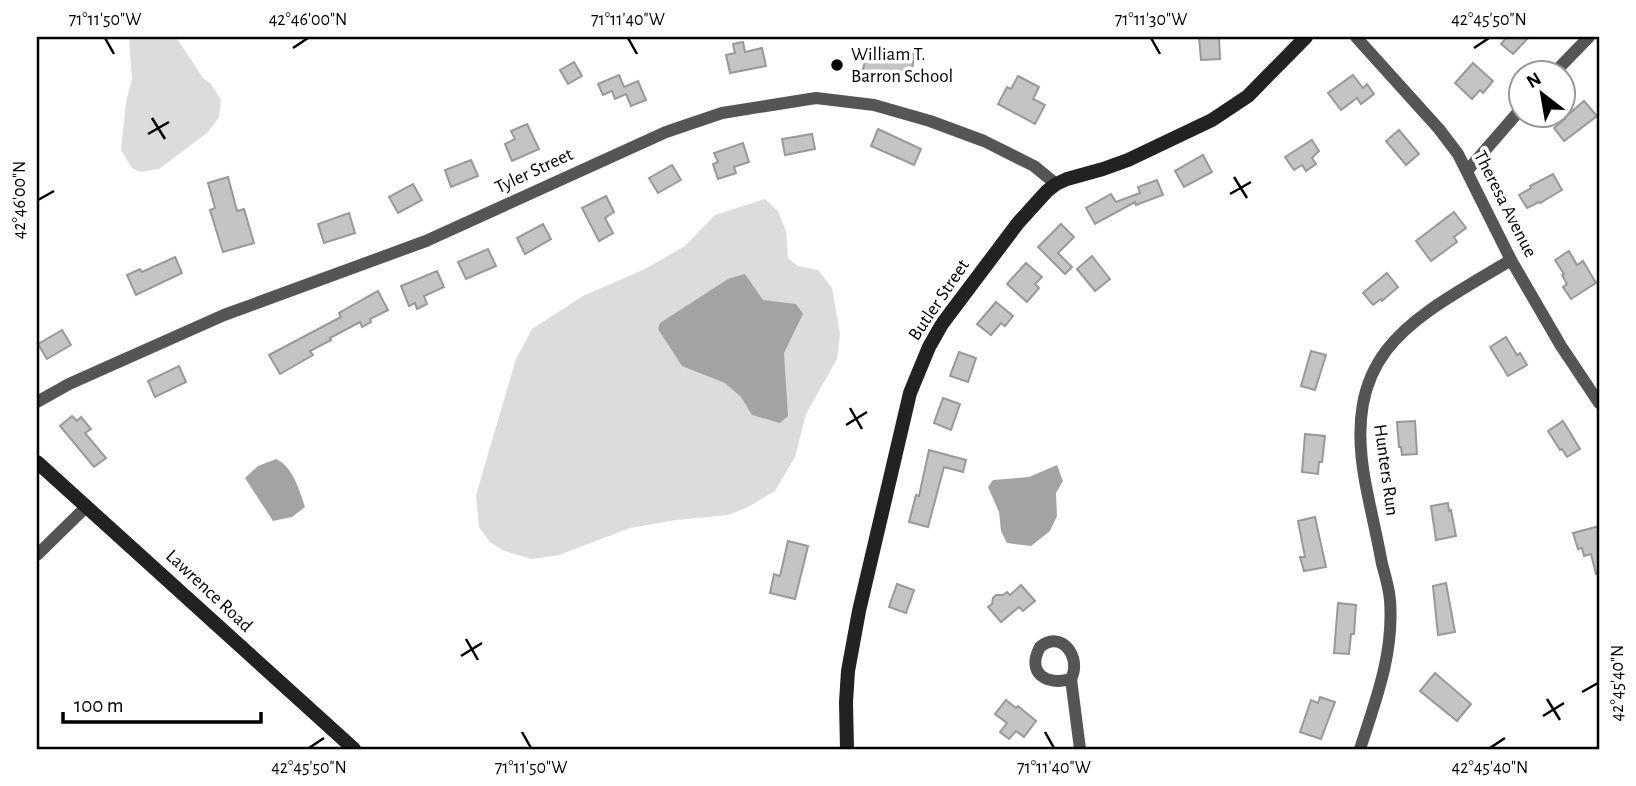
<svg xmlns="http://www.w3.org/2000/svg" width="1636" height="786" font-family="'Alegreya Sans',sans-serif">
<rect width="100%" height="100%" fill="#fff"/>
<g fill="#dcdcdc">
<polygon points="129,37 176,37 203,78 211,84 221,100 219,117 208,132 159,169 140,172 132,168 121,150 126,102 132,79"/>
<polygon points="765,199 778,211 786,231 788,258 798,266 818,270 832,288 840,334 837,359 806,414 795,457 775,491 748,507 728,515 676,520 630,528 559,555 532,559 504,551 490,542 479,527 476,495 516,359 532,329 583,296 645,269 685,246 715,215"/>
</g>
<g fill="#a3a3a3">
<polygon points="745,274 763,300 796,304 803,314 784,353 788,416 780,423 752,415 741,397 725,383 682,366 658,329 660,323 728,279"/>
<path d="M276,459C293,467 299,489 305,507L292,517L273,521L245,478L258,466Z"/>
<polygon points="1057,465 1063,481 1056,493 1057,516 1050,531 1031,546 1007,543 1001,531 999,512 988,487 993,480 1029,477"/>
</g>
<g fill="#c4c4c4" stroke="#999" stroke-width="2">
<polygon points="1199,37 1219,37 1220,59 1201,60"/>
<polygon points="1507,37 1529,37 1513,54 1501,44"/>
<polygon points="743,42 745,52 762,48 766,66 730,73 726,55 735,53 733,44"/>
<polygon points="882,49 915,54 909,83 862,73 866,57 880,60"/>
<polygon points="574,62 582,76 568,84 560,70"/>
<polygon points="1473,63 1493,81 1483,93 1480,90 1472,99 1455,83"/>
<polygon points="619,75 624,87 638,81 646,100 631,106 626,94 615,99 612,91 603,95 598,84"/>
<polygon points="1353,75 1363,88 1367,84 1374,94 1361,104 1357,98 1341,110 1328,93"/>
<polygon points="1018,76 1039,87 1033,99 1045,105 1035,124 998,104 1007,87 1011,89"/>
<polygon points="1584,101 1597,116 1564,141 1554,128 1565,119 1564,118"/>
<polygon points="527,124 539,149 512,161 505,144 515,139 511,131"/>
<polygon points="878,129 921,149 914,165 871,146"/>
<polygon points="1399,130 1419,154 1406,165 1386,141"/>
<polygon points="812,134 815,149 785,155 782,139"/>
<polygon points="1312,140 1319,151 1312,158 1316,164 1306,171 1302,165 1294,170 1285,157"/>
<polygon points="743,143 749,162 734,167 736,173 718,179 713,164 718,162 714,153"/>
<polygon points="1203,155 1212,172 1184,187 1175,171"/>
<polygon points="471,160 478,176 451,187 445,170"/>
<polygon points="672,165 681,180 658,193 649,178"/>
<polygon points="1553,174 1562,190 1540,203 1539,202 1527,208 1519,195 1531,188 1530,186"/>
<polygon points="228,177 237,211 244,209 254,243 223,252 210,210 215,208 208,183"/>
<polygon points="1157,180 1163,195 1136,205 1135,202 1095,224 1086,208 1111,194 1116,202 1140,193 1138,187"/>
<polygon points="413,184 422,200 398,213 389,197"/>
<polygon points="606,196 614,212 605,218 613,233 599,241 582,208"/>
<polygon points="1454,212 1466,228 1454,237 1457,242 1431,261 1416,241"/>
<polygon points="349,213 355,233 324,243 318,224"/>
<polygon points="543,224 551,239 525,254 517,238"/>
<polygon points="1061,224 1074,237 1058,253 1072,267 1065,274 1038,247"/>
<polygon points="488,249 496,266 466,279 458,262"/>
<polygon points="1569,251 1577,265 1583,261 1596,283 1571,299 1563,287 1567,284 1562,275 1564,274 1555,260"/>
<polygon points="1092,256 1110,279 1095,291 1077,269"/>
<polygon points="175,257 182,273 136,295 127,275 140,269 142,272"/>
<polygon points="1026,263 1042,277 1035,284 1039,288 1027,302 1007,284"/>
<polygon points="437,271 444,287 424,296 427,304 417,309 415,303 409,306 401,286"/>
<polygon points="1387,273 1398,287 1382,301 1381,299 1373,305 1363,293"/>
<polygon points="378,291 388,310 370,319 371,322 362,327 360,322 330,338 331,340 310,351 313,355 280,374 269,355 341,317 339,313"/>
<polygon points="996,302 1013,316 1005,326 1001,323 991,335 977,324"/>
<polygon points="62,330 71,345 47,359 38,344"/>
<polygon points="1506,337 1517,355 1520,353 1527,365 1508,376 1490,347"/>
<polygon points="1311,351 1326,355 1315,390 1301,386"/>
<polygon points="959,352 976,358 968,382 950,376"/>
<polygon points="179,366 186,382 155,397 148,381"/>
<polygon points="943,398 960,404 951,430 934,423"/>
<polygon points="72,416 77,421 81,417 91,429 85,433 106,458 94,467 60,426"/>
<polygon points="1415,421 1417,454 1402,455 1401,447 1399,447 1397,422"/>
<polygon points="1563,421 1580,449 1567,457 1562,449 1560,450 1548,431"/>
<polygon points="1305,434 1325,436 1322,462 1319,462 1318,474 1302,472"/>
<polygon points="929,450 966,460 963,472 944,467 928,527 909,522 916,495 919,496"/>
<polygon points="1448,503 1449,511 1451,510 1456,536 1436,540 1431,506"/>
<polygon points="1315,517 1326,567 1304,571 1300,557 1305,557 1298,521"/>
<polygon points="1599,526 1599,574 1596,574 1591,554 1584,556 1582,548 1578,549 1573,533"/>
<polygon points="788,541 808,546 795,599 770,593 774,574 780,576"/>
<polygon points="1446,583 1455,632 1438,635 1433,586"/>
<polygon points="897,584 914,590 906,613 889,607"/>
<polygon points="1021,585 1035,601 1023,611 1019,607 1001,622 988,607 992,604 993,598 996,595 1003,595 1007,592 1010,595"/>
<polygon points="1338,603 1356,605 1354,634 1351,634 1349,654 1334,653"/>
<polygon points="1435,673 1471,704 1457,721 1420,691"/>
<polygon points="1320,697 1335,702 1321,739 1300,732 1311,700 1318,703"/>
<polygon points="1006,700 1016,708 1018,706 1036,721 1024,737 1016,731 1009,739 1000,732 1007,723 995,714"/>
</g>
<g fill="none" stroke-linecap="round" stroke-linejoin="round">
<g stroke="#555" stroke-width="12">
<polyline points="1356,37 1439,129 1458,154 1511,260 1561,346 1599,403"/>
<polyline points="1553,74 1589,37"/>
<polyline points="1467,171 1520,110"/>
<polyline points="37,402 69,384 224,315 426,241 666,132 722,113 816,98 874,105 930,121 984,141 1034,166 1056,184"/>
<polyline points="37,555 87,506"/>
<path d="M1071,679C1046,686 1026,673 1040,647C1062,629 1082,658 1071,679L1080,749"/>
<path d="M1360,749C1376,699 1394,654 1390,600C1389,588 1385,575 1382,564C1377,536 1370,508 1365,481C1341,349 1413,319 1511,260"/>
</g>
<g stroke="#222" stroke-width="14">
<polyline points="37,462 354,749"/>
<polyline points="847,749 846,702 848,671 859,611 910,393 929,347 942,324 1018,223 1047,191 1056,184 1067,179 1103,169 1128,160 1212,120 1248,96 1306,37"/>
</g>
</g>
<path fill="none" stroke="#000" stroke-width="2.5" d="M105,38L114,54M628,38L637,54M1151,38L1160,54M293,48L308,38M1474,48L1489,38M152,118L165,139M148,134L169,122M1234,177L1247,198M1230,194L1251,182M38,200L54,191M850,408L862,429M846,425L867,412M466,639L478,660M461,656L482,643M1582,692L1598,683M1547,699L1560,720M1543,716L1564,703M522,732L531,748M1045,732L1054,748M309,748L324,738M1490,748L1505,738"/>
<circle fill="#000" stroke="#fff" stroke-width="2.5" cx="837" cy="65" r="7"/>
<g text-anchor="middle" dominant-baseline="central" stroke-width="7" stroke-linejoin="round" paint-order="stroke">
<g font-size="19" fill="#000" stroke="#fff" text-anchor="start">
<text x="851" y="54">William T.<tspan x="851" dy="22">Barron School</tspan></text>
</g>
<g font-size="19" fill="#000" stroke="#fff">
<text transform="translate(534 171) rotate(-25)">Tyler Street</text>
<text transform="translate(1505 204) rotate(63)">Theresa Avenue</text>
<text transform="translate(939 300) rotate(-56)">Butler Street</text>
<text transform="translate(1386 470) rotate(82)">Hunters Run</text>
<text transform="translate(209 591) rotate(43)">Lawrence Road</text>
</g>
</g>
<rect width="1636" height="786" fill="none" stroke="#ffffff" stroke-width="77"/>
<g transform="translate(1542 94) rotate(329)"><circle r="33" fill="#ffffff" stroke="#999999" stroke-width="2"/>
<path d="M0-5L12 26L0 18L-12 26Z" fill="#000000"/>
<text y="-10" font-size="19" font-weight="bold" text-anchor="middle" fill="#000000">N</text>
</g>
<path d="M63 712v10h198v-10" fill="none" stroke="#000000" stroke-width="3.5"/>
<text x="74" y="712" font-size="21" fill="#000000" stroke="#ffffff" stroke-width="5" paint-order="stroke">100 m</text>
<rect x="38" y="38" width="1560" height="710" fill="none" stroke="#000" stroke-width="2.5"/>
<g font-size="18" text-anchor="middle" fill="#000">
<text x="105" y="25">71°11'50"W</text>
<text x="308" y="25">42°46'00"N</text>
<text x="628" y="25">71°11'40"W</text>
<text x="1151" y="25">71°11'30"W</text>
<text x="1489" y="25">42°45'50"N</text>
<text transform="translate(19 200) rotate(-90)" y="6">42°46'00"N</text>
<text transform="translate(1617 683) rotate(-90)" y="6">42°45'40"N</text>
<text x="309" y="773">42°45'50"N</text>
<text x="531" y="773">71°11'50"W</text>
<text x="1054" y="773">71°11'40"W</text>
<text x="1490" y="773">42°45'40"N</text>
</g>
</svg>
